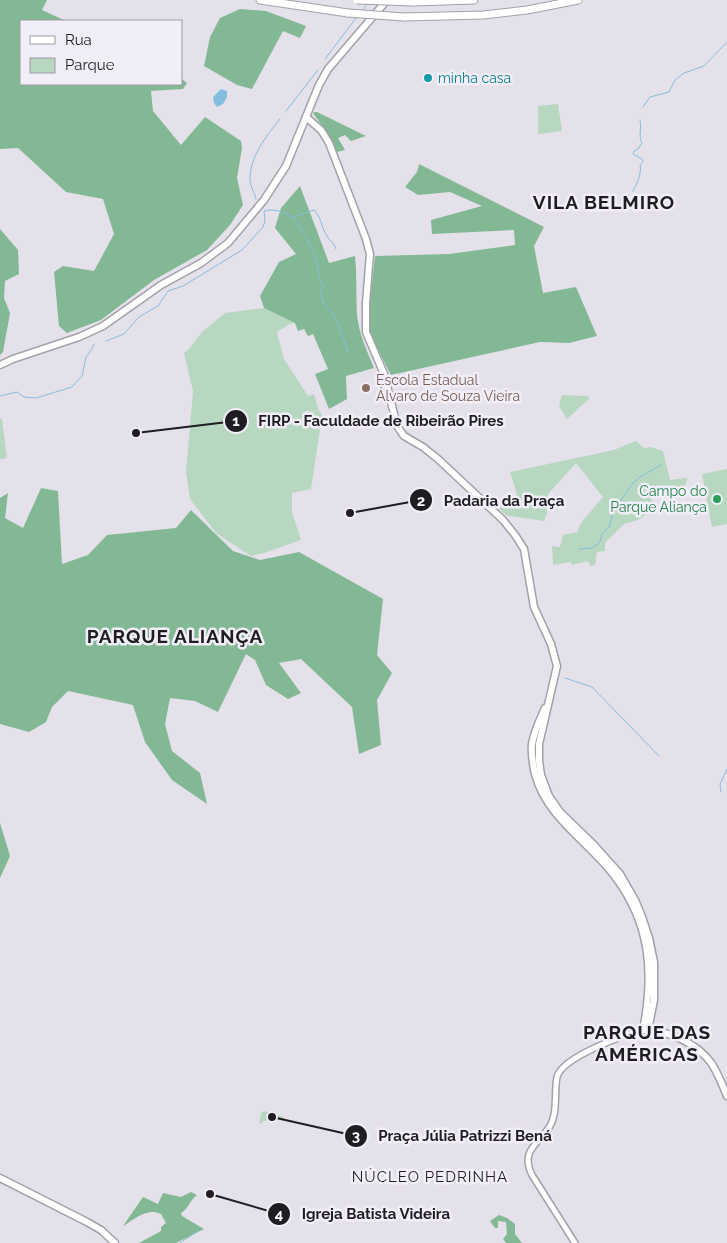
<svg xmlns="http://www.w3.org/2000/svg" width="727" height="1243" font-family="Raleway,sans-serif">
<rect width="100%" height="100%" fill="#e5e1eb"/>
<g fill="#b7d7c0">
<polygon points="558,104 562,131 538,134 538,106"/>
<polygon points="264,308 295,323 290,324 277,332 284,359 308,396 314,394 319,411 305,411 311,428 320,429 311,489 292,493 292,512 301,540 264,553 251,556 216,533 190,499 186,472 193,391 184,353 189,349 202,332 225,313"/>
<polygon points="562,395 587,396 590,398 567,419 559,406"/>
<polygon points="320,411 326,426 312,425 307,412"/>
<polygon points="0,419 2,419 7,458 0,459"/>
<polygon points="636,441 644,448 651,447 663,451 670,480 687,478 685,487 661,490 658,494 650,499 659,506 638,520 624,524 605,543 605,551 597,552 595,565 590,566 588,561 572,565 571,562 553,565 552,546 560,547 563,535 577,532 581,523 603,497 576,463 548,494 547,513 544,521 510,516 506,515 499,509 517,494 510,472 614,450"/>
<polygon points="727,469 727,524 712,527 702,474"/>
<polygon points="264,1111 284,1117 283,1120 271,1118 259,1124 261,1113"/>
</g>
<g fill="#83b895">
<polygon points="0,0 47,0 42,10 66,21 21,21 21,84 181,84 181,78 187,83 183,89 151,91 153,111 181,145 205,117 241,141 242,148 237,178 243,205 230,225 207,250 154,280 101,320 67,333 59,326 54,272 63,266 94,271 114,234 103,199 66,192 18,148 0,149"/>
<polygon points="240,9 266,11 306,26 300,38 283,31 252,89 237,85 204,66 210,37 220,18"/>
<polygon points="315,112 317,112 366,136 351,141 345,135 338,138 345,150 337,152 325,130 313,113"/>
<polygon points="419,164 544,227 534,246 543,293 576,287 597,336 569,343 540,342 391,375 367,329 375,256 449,254 515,245 514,230 432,234 431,220 482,206 450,192 418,195 405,187 417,172"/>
<path d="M300,186L329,263L355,256C357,276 356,295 357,315C359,334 367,351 374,368L346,376L347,399L329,409L315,374L328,369L313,334L308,336L304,329L298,331L295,323L264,308L260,296L279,262L296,254L275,228L281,208Z"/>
<polygon points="0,229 18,250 19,274 5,281 4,298 10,313 3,352 0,355"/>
<polygon points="41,488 58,491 62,564 88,555 107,535 176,528 191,510 233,551 260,560 299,552 383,599 377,655 392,673 377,700 381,745 359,754 352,707 301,659 279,663 301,693 288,699 266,685 255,660 246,654 218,712 195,701 170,698 165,724 172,751 200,773 207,804 172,780 145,742 133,705 68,691 52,707 46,722 29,732 0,724 0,498 8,493 5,518 23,528"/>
<polygon points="0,823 10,856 0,878"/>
<path d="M191,1192L197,1195C189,1201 189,1208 181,1213L182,1216L204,1229L176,1243H139L161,1231V1227L166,1223L161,1214C147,1207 135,1219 123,1226L143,1197L158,1204L163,1193L181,1197Z"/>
<polygon points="499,1215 507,1218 515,1224 515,1234 522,1243 506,1243 503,1239 507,1234 506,1222 498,1221 498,1228 495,1228 490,1221"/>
</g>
<polygon fill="#84bede" points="221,89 227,91 227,97 223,104 217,107 214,103 213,97"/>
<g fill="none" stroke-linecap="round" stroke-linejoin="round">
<g stroke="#84bede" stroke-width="1">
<polyline points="362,11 367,4"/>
<polyline points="325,59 356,18"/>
<polyline points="643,107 650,97 669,92 675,80 684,73 704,66 727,42"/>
<polyline points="286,111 318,70"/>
<path d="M633,191C637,184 642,173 640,165L643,162L642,159L633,154L634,151L638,149L642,143C638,136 642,128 640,120"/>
<path d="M256,199C255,193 251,188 250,181C249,158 266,136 280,119"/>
<path d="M293,217L314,210C322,218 321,228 327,236C330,242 335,243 336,249"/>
<path d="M106,341L124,334L139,317L158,306L168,291L183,286L242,250L263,227L265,221L264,211C272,208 286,212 293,218C299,222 314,253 316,260C319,271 317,276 324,286L320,293L325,306L335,316L348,352"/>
<polyline points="0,396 17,392 24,397 36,398 72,387 82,376 86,357 92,349 94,344"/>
<polyline points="579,549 592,548 600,542 602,534 609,527 614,510 633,483 640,477 661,465"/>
<polyline points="565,678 592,687 659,756"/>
<polyline points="721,792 720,784 727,769"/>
<polyline points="180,1243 198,1231"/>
</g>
<g stroke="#a4a0a9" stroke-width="8">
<path id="minor" d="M575,1243L532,1175C520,1150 538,1145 550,1126C558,1112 554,1092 557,1077C562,1057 624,1035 643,1030"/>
</g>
<g stroke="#a4a0a9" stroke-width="9">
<g id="major">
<polyline points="306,117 321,130 329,143 366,239 370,254 366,303 366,332 384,374 397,426 404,436 423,447 438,459 503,520 515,535 524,549 534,607 551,644 557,666 539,744 539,761 541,775 549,796 560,812 594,845 620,874 635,900 642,917 649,938 654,962 654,1000 648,1030"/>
<polyline points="0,365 13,359 79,337 103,326 161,285 201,263 228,243 264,200 286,166 319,85 328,69 387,0"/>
<path d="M545,708C540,720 534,731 532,744C531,754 533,765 535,774C547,819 590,842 616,878C651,925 654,975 643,1030C668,1030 697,1043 712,1064C718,1074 723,1086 727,1096"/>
<polyline points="0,1178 87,1222 101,1230 115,1243"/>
</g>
</g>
<g stroke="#a4a0a9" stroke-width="9">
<g id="highway">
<polyline points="260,0 348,13"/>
<polyline points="413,2 474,0"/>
<polyline points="404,17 483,15 527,10 578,0"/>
</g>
</g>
<use href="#minor" stroke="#fff" stroke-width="5"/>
<use href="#major" stroke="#fff" stroke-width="6"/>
<use href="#highway" stroke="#fff" stroke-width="7"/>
<g stroke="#a4a0a9" stroke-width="9" stroke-linecap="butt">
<g id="highway-bridge">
<polyline points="357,0 413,2"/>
<polyline points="348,13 404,17"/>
</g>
</g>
<use href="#highway-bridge" stroke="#fff" stroke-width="7"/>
</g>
<circle fill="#0f9aa8" stroke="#f2eef8" stroke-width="2" cx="428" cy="78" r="5"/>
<circle fill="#8d6e63" stroke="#f2eef8" stroke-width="2" cx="366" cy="388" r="5"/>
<circle fill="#2e9e5b" stroke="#f2eef8" stroke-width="2" cx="717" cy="499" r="5"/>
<g text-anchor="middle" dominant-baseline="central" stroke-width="5" stroke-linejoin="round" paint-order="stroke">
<g font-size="14" fill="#0d838f" stroke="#f2eef8" text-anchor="start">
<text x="438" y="78">minha casa</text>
</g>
<g font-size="14" fill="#785e54" stroke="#f2eef8" text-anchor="start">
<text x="376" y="380">Escola Estadual<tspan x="376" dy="16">Álvaro de Souza Vieira</tspan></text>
</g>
<g font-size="14" fill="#27864d" stroke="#f2eef8" text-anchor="end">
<text x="707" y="491">Campo do<tspan x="707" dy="16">Parque Aliança</tspan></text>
</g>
<g font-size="15" letter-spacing="1" fill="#1f1d21" stroke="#f2eef8">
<text x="430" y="1177">NÚCLEO PEDRINHA</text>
</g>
<g font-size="19" font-weight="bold" letter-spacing="1" fill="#1f1d21" stroke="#f2eef8">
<text x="604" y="202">VILA BELMIRO</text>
<text x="175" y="636">PARQUE ALIANÇA</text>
<text x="647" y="1032">PARQUE DAS<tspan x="647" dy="22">AMÉRICAS</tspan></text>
</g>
</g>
<path fill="none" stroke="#1f1d21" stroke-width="2" d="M136 433L236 421M350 513L421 500M272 1117L356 1136M210 1194L279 1214"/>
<g fill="#1f1d21" stroke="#f2eef8" stroke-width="2">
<circle cx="136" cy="433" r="5"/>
<circle cx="350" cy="513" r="5"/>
<circle cx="272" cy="1117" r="5"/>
<circle cx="210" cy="1194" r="5"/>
<circle cx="236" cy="421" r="12"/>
<circle cx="421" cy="500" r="12"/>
<circle cx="356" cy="1136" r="12"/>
<circle cx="279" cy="1214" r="12"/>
</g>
<g font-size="15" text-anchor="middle" font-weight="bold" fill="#fff">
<text x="236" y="426">1</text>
<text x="421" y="506">2</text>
<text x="356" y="1141">3</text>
<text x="279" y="1219">4</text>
</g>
<g font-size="15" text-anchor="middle" font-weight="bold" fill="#1f1d21" stroke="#f2eef8" stroke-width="5" stroke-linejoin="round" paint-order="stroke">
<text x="381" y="426">FIRP - Faculdade de Ribeirão Pires</text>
<text x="504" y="506">Padaria da Praça</text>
<text x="465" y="1141">Praça Júlia Patrizzi Bená</text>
<text x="376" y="1219">Igreja Batista Videira</text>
</g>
<rect x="20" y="20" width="162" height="65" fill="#f2eef8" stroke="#9e9aa2"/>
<rect x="30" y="36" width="25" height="8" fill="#ffffff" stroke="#9e9aa2"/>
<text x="65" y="45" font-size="15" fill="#1f1d21">Rua</text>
<rect x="30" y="58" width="25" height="15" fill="#b7d7c0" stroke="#9e9aa2"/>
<text x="65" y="70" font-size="15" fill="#1f1d21">Parque</text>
</svg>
